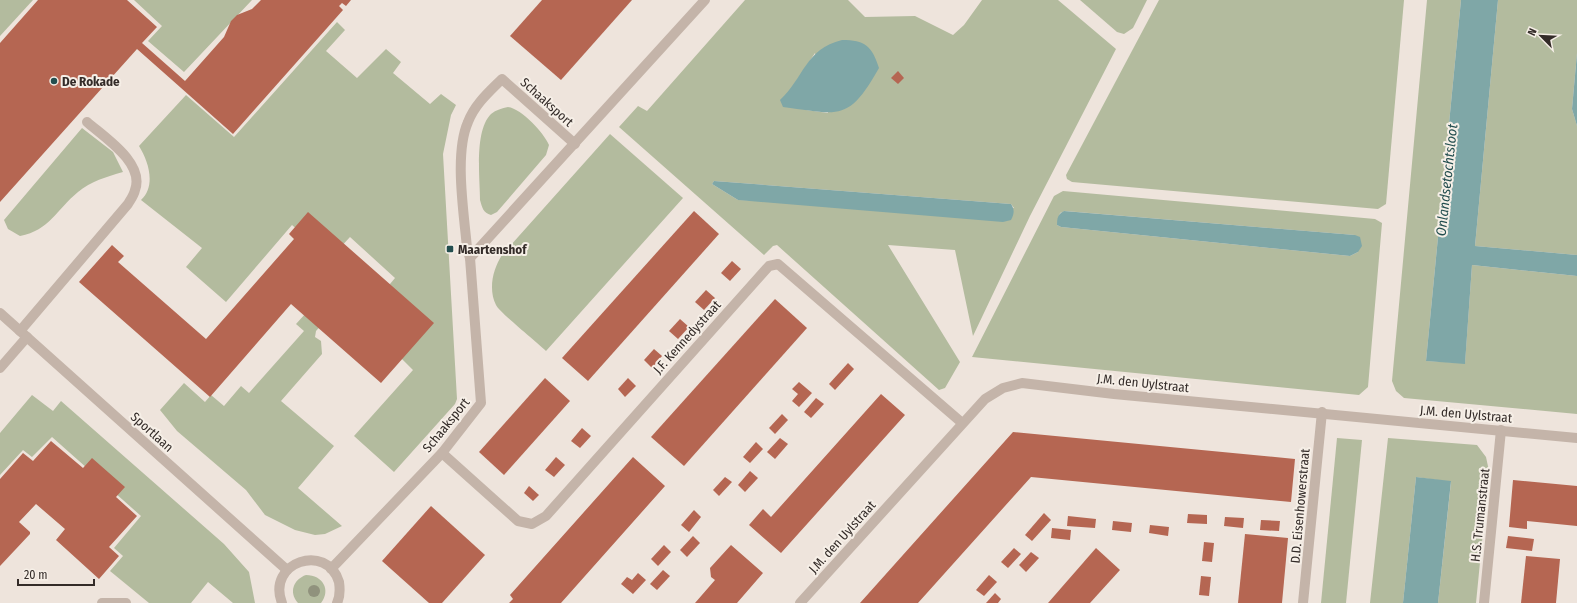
<svg xmlns="http://www.w3.org/2000/svg" width="1577" height="603" font-family="'Fira Sans Condensed',sans-serif">
<rect width="100%" height="100%" fill="#eee4dc"/>
<g fill="#b3bb9e" fill-rule="evenodd">
<polygon points="0,0 33,0 0,36"/>
<polygon points="134,0 252,0 184,72 148,41 162,26"/>
<path d="M745,0H848L865,17L915,16L953,35L964,25L982,0H1058L1116,49L1030,216L973,336L955,250L888,245L960,362L945,388L939,390L777,245L773,246L764,255L619,127L638,106L647,111ZM815,53L828,113L806,110L789,92ZM714,181L1011,204L1014,208L738,200L712,184Z"/>
<polygon points="1080,0 1147,0 1133,28 1124,34 1117,32"/>
<polygon points="1159,0 1404,0 1386,204 1378,209 1072,182 1067,179 1066,175"/>
<polygon points="1427,0 1461,0 1426,361 1465,363 1472,265 1577,276 1577,414 1404,398 1396,391 1392,381"/>
<polygon points="1498,0 1577,0 1577,53 1572,109 1577,126 1577,255 1475,246"/>
<path d="M337,22L345,30L326,51L357,78L386,49L401,62L393,73L430,104L441,94L456,105L451,115L443,154L457,399L455,404L394,472L354,436L413,370L401,358L390,284L395,278L350,237L338,250L317,247L292,225L226,302L186,267L202,248L141,200C156,186 149,162 139,146L186,95L234,137Z"/>
<path d="M508,107C522,109 544,133 549,145L546,155L497,212L491,215C483,213 482,207 480,200C480,178 474,131 491,114C496,110 502,108 508,107Z"/>
<path d="M82,128L113,152L123,172C106,177 91,181 78,192C56,210 50,230 20,236L8,229L4,220Z"/>
<path d="M610,134L683,198L546,351C538,343 499,312 496,305C488,289 493,269 502,255Z"/>
<path d="M1063,191L1375,219L1382,223L1368,387L1359,395L972,357L1054,196ZM1065,211L1355,235L1358,252L1350,256L1061,227L1057,225L1060,213Z"/>
<polygon points="337,279 351,292 316,331 315,337 321,341 322,354 281,401 334,446 298,488 342,526 325,534 315,535 295,530 265,515 246,490 177,431 160,410 184,383 205,402 211,395 224,406 241,386 249,393 304,331 296,324"/>
<polygon points="32,395 53,411 61,401 224,544 249,572 255,603 233,603 208,582 191,603 149,603 110,571 123,556 114,548 141,516 52,437 32,457 23,450 0,475 0,433"/>
<polygon points="1337,438 1362,440 1346,603 1321,603"/>
<polygon points="1388,438 1477,445 1486,457 1489,471 1476,603 1438,603 1451,482 1416,477 1403,603 1370,603"/>
<path d="M306,575C323,575 331,590 321,603H298C288,592 294,579 306,575Z"/>
</g>
<g fill="#7fa7a7">
<polygon points="1461,0 1498,0 1475,246 1577,255 1577,276 1472,265 1465,364 1426,361"/>
<path d="M842,40C865,40 872,46 879,68C848,123 839,114 783,107L780,100C804,78 805,49 842,40Z"/>
<polygon points="1577,53 1577,126 1572,109"/>
<path d="M714,181L1011,204C1015,210 1014,214 1011,220L1003,222L738,200L712,184Z"/>
<path d="M1064,211L1355,235L1360,237L1362,246L1358,252L1350,256L1061,227L1057,225C1057,218 1058,214 1064,211Z"/>
<polygon points="1416,477 1451,481 1438,603 1403,603"/>
</g>
<g fill="#b56652">
<polygon points="38,0 127,0 157,27 142,43 185,81 224,37 231,21 237,15 252,9 261,0 351,0 346,6 342,3 339,6 343,10 233,134 137,49 0,202 0,43"/>
<polygon points="542,0 632,0 561,80 510,36"/>
<polygon points="898,71 904,78 898,84 891,78"/>
<polygon points="694,211 719,234 588,381 562,358"/>
<polygon points="308,212 434,323 381,383 291,304 210,397 79,282 112,245 124,256 118,262 206,339 294,239 289,234"/>
<polygon points="732,261 741,269 730,281 721,273"/>
<polygon points="706,290 715,298 704,310 695,302"/>
<polygon points="775,299 807,328 684,466 651,437"/>
<polygon points="680,319 689,327 678,339 669,331"/>
<polygon points="654,349 662,356 652,368 644,360"/>
<polygon points="848,363 854,369 835,390 829,384"/>
<polygon points="545,378 570,401 504,475 479,452"/>
<polygon points="628,378 636,386 625,397 618,389"/>
<polygon points="799,382 812,393 799,407 792,401 798,394 792,389"/>
<polygon points="881,394 905,415 781,553 749,525 763,509 771,517"/>
<polygon points="816,398 824,404 811,418 804,412"/>
<polygon points="782,414 788,420 775,434 769,428"/>
<polygon points="582,428 591,436 580,448 571,441"/>
<polygon points="1013,432 1295,459 1291,502 1031,477 918,603 860,603"/>
<polygon points="780,438 788,444 775,459 767,452"/>
<polygon points="51,441 83,468 92,458 125,487 116,497 137,516 109,547 119,556 99,579 56,540 65,529 36,504 19,522 30,532 30,534 0,566 0,479 23,453 33,461"/>
<polygon points="756,442 763,449 750,463 743,457"/>
<polygon points="556,457 565,465 554,477 545,470"/>
<polygon points="633,457 665,486 561,603 509,603 513,599 510,595"/>
<polygon points="750,471 758,478 745,492 738,485"/>
<polygon points="725,477 732,482 719,496 713,490"/>
<polygon points="1513,480 1577,486 1577,526 1527,521 1527,529 1509,527"/>
<polygon points="529,486 539,495 533,501 524,493"/>
<polygon points="431,506 485,555 442,603 429,603 382,561"/>
<polygon points="694,510 701,517 689,532 681,525"/>
<polygon points="1044,513 1051,520 1032,541 1025,535"/>
<polygon points="1188,514 1207,515 1207,524 1187,523"/>
<polygon points="1068,516 1096,519 1095,528 1067,526"/>
<polygon points="1225,517 1244,518 1243,528 1224,526"/>
<polygon points="1261,520 1280,521 1279,531 1260,530"/>
<polygon points="1113,521 1132,523 1131,532 1112,530"/>
<polygon points="1150,525 1169,527 1168,536 1149,533"/>
<polygon points="1052,528 1071,530 1070,540 1051,538"/>
<polygon points="1245,534 1288,538 1282,603 1238,603"/>
<polygon points="693,536 700,543 687,557 680,550"/>
<polygon points="1508,536 1534,539 1532,551 1506,548"/>
<polygon points="1204,542 1214,543 1212,562 1202,561"/>
<polygon points="664,545 671,552 658,566 651,559"/>
<polygon points="731,545 763,573 737,603 695,603 715,580 711,577 710,568"/>
<polygon points="1014,548 1021,554 1008,568 1001,562"/>
<polygon points="1096,548 1120,570 1090,603 1048,603"/>
<polygon points="1031,552 1039,558 1026,572 1019,565"/>
<polygon points="1526,556 1560,559 1556,603 1521,603"/>
<polygon points="663,570 670,576 657,590 650,584"/>
<polygon points="638,573 646,580 633,594 621,584 627,577 632,580"/>
<polygon points="989,575 997,582 984,596 976,590"/>
<polygon points="1201,576 1211,577 1209,596 1199,595"/>
<polygon points="995,593 1001,599 998,603 986,603"/>
</g>
<g fill="none" stroke-linecap="round" stroke-linejoin="round">
<g stroke="#c4b4a9" stroke-width="10">
<polyline points="470,258 705,0"/>
<polyline points="0,313 287,570"/>
<path d="M20,331L128,204C131,199 134,195 135,190C145,163 104,137 87,122"/>
<polyline points="0,368 27,337"/>
<polyline points="442,453 518,521 532,524 546,516 769,266 778,264 961,422"/>
<path d="M331,569L442,453L481,403L470,258L467,248C464,213 454,154 468,122C475,104 489,92 502,79L575,144"/>
<polyline points="102,603 126,603"/>
<path d="M282,603C266,562 327,542 339,582C340,589 340,597 337,603"/>
<polyline points="800,603 985,399 1003,388 1022,383 1114,394 1577,438"/>
<polyline points="1303,603 1322,412"/>
<polyline points="1484,603 1501,430"/>
</g>
</g>
<circle fill="#90927d" cx="314" cy="591" r="6"/>
<g fill="#234e4f" stroke="#f6efe7" stroke-width="1.5">
<circle cx="54" cy="81" r="4"/>
<rect x="446" y="245" width="8" height="8" rx="2"/>
</g>
<g text-anchor="middle" dominant-baseline="central" stroke-width="4" stroke-linejoin="round" paint-order="stroke">
<g font-size="13" font-weight="bold" fill="#332b28" stroke="#f6efe7" text-anchor="start">
<text x="62" y="81">De Rokade</text>
<text x="458" y="249">Maartenshof</text>
</g>
<g font-size="13" fill="#332b28" stroke="#f6efe7">
<text transform="translate(547 102) rotate(42)">Schaaksport</text>
<text transform="translate(687 337) rotate(-48)">J.F. Kennedystraat</text>
<text transform="translate(1143 383) rotate(6)">J.M. den Uylstraat</text>
<text transform="translate(1466 414) rotate(5)">J.M. den Uylstraat</text>
<text transform="translate(446 425) rotate(-51)">Schaaksport</text>
<text transform="translate(152 432) rotate(42)">Sportlaan</text>
<text transform="translate(1300 506) rotate(-85)">D.D. Eisenhowerstraat</text>
<text transform="translate(1480 515) rotate(-84)">H.S. Trumanstraat</text>
<text transform="translate(842 537) rotate(-48)">J.M. den Uylstraat</text>
</g>
<g font-size="14" font-style="italic" fill="#234e4f" stroke="#f6efe7">
<text transform="translate(1447 180) rotate(-84)">Onlandsetochtsloot</text>
</g>
</g>
<g transform="translate(1541 36) rotate(294)" stroke="#f6efe7" stroke-width="3" paint-order="stroke">
<path d="M0-3L7 15L0 10L-7 15Z" fill="#332b28"/>
<text y="-6" font-size="11" font-weight="bold" text-anchor="middle" fill="#332b28">N</text>
</g>
<path d="M18 579v6h76v-6" fill="none" stroke="#332b28" stroke-width="2"/>
<text x="24" y="579" font-size="12" fill="#332b28" stroke="#f6efe7" stroke-width="3" paint-order="stroke">20 m</text>
</svg>
